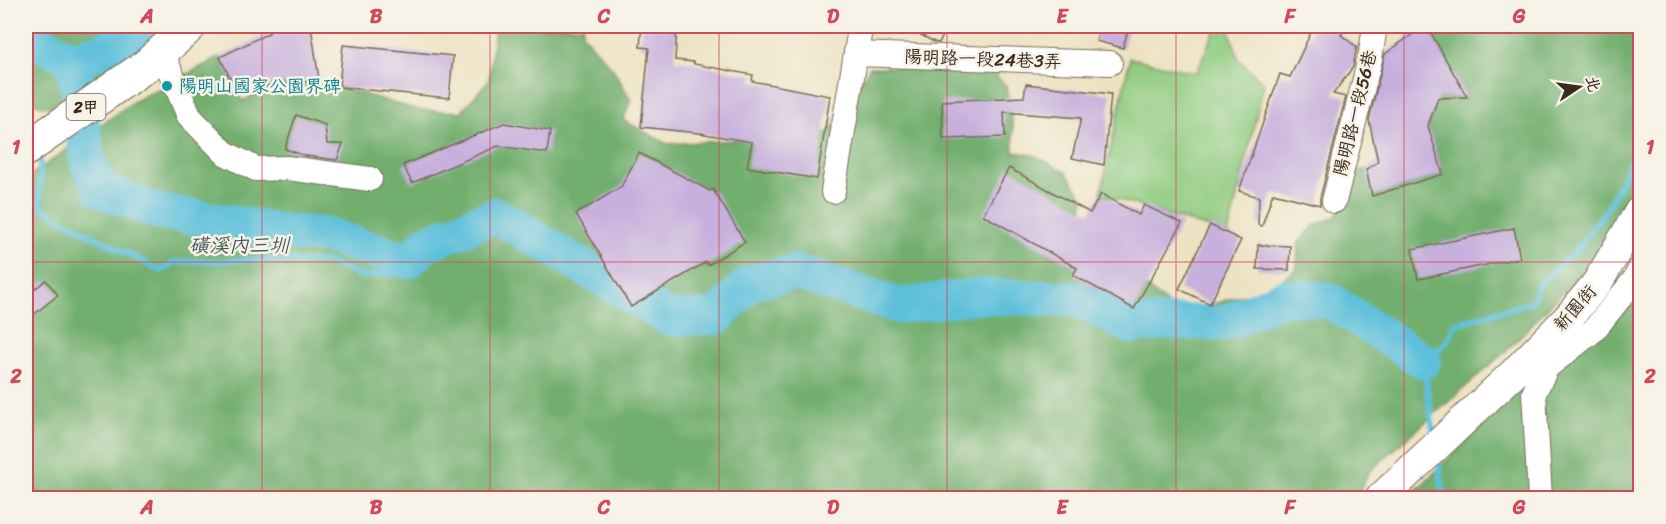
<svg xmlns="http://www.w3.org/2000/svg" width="1666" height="524" font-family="Sriracha,'LXGW WenKai TC',sans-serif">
<rect width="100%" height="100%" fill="#f7f3e8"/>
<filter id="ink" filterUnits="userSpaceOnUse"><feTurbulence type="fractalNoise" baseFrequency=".0167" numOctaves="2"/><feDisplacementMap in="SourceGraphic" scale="12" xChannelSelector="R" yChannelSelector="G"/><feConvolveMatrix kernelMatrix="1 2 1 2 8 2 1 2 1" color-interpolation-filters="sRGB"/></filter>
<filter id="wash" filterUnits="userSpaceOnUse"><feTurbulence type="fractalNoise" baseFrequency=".008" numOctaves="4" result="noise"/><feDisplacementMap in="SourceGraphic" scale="24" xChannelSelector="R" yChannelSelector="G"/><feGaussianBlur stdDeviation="1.35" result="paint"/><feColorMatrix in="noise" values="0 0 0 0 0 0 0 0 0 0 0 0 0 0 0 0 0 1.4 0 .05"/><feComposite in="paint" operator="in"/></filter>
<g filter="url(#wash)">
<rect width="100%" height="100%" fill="#ede2c2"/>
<polygon fill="#8ecb80" stroke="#647a4f" stroke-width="1.5" points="1217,26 1228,26 1239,60 1264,84 1228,234 1101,194 1130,58 1196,73"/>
<g fill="#72af6e" stroke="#566c46" stroke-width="1.5">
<polygon points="26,26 166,26 139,49 88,85 49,107 37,104 26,93"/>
<polygon points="495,26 583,26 582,34 613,69 631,100 623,120 667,144 809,136 829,132 870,67 988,68 1006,86 1013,126 1014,152 1033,155 1066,172 1084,199 1076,235 1086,253 1074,275 1133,309 1146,287 1171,306 1199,309 1233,298 1272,288 1297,268 1298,243 1315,225 1335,217 1347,198 1352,174 1366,169 1373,196 1443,174 1428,126 1438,98 1467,97 1427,26 1640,26 1640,176 1605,248 1507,350 1369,472 1356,498 26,498 26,179 133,102 220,57 242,101 274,86 300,82 339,87 418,110 461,112 489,80"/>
<polygon points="1640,287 1640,498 1408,498 1513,397 1610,326"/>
</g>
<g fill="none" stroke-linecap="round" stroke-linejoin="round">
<g stroke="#5dc0db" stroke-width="6">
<polyline points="34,153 40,162 40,206 64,221 161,271 174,262 242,260 328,262 364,277 382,274 392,275 404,271 408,261"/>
<polyline points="1434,436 1423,361 1447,342 1455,324 1532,302 1539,284 1573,254 1607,209 1640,143"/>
<polyline points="1438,458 1444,498"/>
</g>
<g stroke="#5dc0db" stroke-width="36">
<path d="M26,34L70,59C96,53 124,45 144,26"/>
<polyline points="70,59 78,85 87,160 101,190 157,211 290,233 325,235 408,261 426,244 496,215 669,318 717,317 749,283 794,272 899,306 977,296 1078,299 1131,326 1166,322 1225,323 1284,297 1329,300 1423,361"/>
</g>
</g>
<g id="blocks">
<g fill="#c7b0dd">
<polygon points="296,26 311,26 319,80 236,90 220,57 269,33 269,29"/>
<polygon points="642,26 677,26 675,60 694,62 694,64 753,75 752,81 830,96 817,179 747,167 752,142 699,133 641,127 649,48 640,47"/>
<polygon points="904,26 949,26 939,43 934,42"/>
<polygon points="1100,26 1129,26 1123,48 1096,41"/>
<polygon points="1314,26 1335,26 1344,30 1341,35 1357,47 1353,67 1333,94 1346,97 1320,198 1320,205 1273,193 1262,226 1258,225 1259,197 1239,191 1280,74 1290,77"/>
<polygon points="1424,26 1427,26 1467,97 1438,98 1428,126 1443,174 1372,196 1366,169 1378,162 1369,120 1385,54"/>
<polygon points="343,45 453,56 449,98 339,87"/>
<polygon points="1026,84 1111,94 1104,165 1072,158 1081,118 1004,112 1005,137 943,139 942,101 1024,97"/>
<polygon points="296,115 325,125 327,144 343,144 337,160 306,156 285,149"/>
<polygon points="504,123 550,131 547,153 498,146 412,183 403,165"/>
<polygon points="639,153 710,191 713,189 745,242 708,265 706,262 631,307 576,214 621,187"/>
<polygon points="1009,168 1090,213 1101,194 1139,215 1144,205 1182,223 1134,309 1073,275 1077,268 983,215"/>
<polygon points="1210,225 1241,240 1210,304 1179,289"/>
<polygon points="1514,228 1520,258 1418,279 1412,249"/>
<polygon points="1258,245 1290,246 1289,270 1257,269"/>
<polygon points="26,269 36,288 46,280 58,295 26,321"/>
</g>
</g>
</g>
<g filter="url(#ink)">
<use href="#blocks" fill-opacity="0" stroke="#796a57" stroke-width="1.5"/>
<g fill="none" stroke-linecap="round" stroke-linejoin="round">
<g stroke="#796a57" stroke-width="26">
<g id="minor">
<polyline points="162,52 189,116 225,153 256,169 287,168 370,179"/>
<polyline points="856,54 1110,63"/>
<polyline points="833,191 859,35 862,26"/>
<polyline points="1334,201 1370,59 1375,26"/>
<polyline points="1540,498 1534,393 1547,367 1594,330 1635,279 1640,269"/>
</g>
</g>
<g stroke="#796a57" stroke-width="32">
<polyline id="tertiary" points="1381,498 1514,373 1568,318 1597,283 1640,211"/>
</g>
<g stroke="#796a57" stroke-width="35">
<polyline id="primary" points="26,149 147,65 190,26"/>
</g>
<use href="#minor" stroke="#fff" stroke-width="24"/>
<use href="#tertiary" stroke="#fff" stroke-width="30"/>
<use href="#primary" stroke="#fff" stroke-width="33"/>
</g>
</g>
<path fill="none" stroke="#d1495b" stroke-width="1.5" stroke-opacity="0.55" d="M262,26V498M490,26V498M719,26V498M947,26V498M1176,26V498M1404,26V498M26,262H1640"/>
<circle fill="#0f9aa8" stroke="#f7f3e8" stroke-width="2" cx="167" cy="86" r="6"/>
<g text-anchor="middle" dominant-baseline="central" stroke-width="5" stroke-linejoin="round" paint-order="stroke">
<rect fill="#f7f3e8" stroke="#73665b" stroke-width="1.5" x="66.5" y="94" width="39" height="26" rx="4.5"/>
<g font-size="16" font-weight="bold" fill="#3b2a1e">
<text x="86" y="107">2甲</text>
</g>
<g font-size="18" fill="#3b2a1e" stroke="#f7f3e8">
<text transform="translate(983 59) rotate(2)">陽明路一段24巷3弄</text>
<text transform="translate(1355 113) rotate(-76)">陽明路一段56巷</text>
<text transform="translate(1575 308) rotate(-49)">新園街</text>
</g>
<g font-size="18" fill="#0d838f" stroke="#f7f3e8" text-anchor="start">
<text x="179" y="86">陽明山國家公園界碑</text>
</g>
<g font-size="20" font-style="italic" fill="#455757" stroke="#f7f3e8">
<text x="239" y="245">磺溪內三圳</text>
</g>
</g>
<rect width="1666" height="524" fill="none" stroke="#f7f3e8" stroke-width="66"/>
<g transform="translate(1579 87) rotate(77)" stroke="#f7f3e8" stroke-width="4.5" paint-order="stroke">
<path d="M0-4.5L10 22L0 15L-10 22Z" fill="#3b2a1e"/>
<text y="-9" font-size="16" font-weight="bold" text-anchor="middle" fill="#3b2a1e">北</text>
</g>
<rect x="33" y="33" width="1600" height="458" fill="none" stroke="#d1495b" stroke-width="2"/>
<g font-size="20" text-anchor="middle" font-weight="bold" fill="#d1495b">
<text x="147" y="23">A</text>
<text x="376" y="23">B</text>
<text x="604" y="23">C</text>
<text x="833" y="23">D</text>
<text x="1062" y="23">E</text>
<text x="1290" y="23">F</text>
<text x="1519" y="23">G</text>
<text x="16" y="154">1</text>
<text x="1650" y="154">1</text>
<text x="16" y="383">2</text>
<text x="1650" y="383">2</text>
<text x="147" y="514">A</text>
<text x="376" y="514">B</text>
<text x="604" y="514">C</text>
<text x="833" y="514">D</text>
<text x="1062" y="514">E</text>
<text x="1290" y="514">F</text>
<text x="1519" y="514">G</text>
</g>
</svg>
